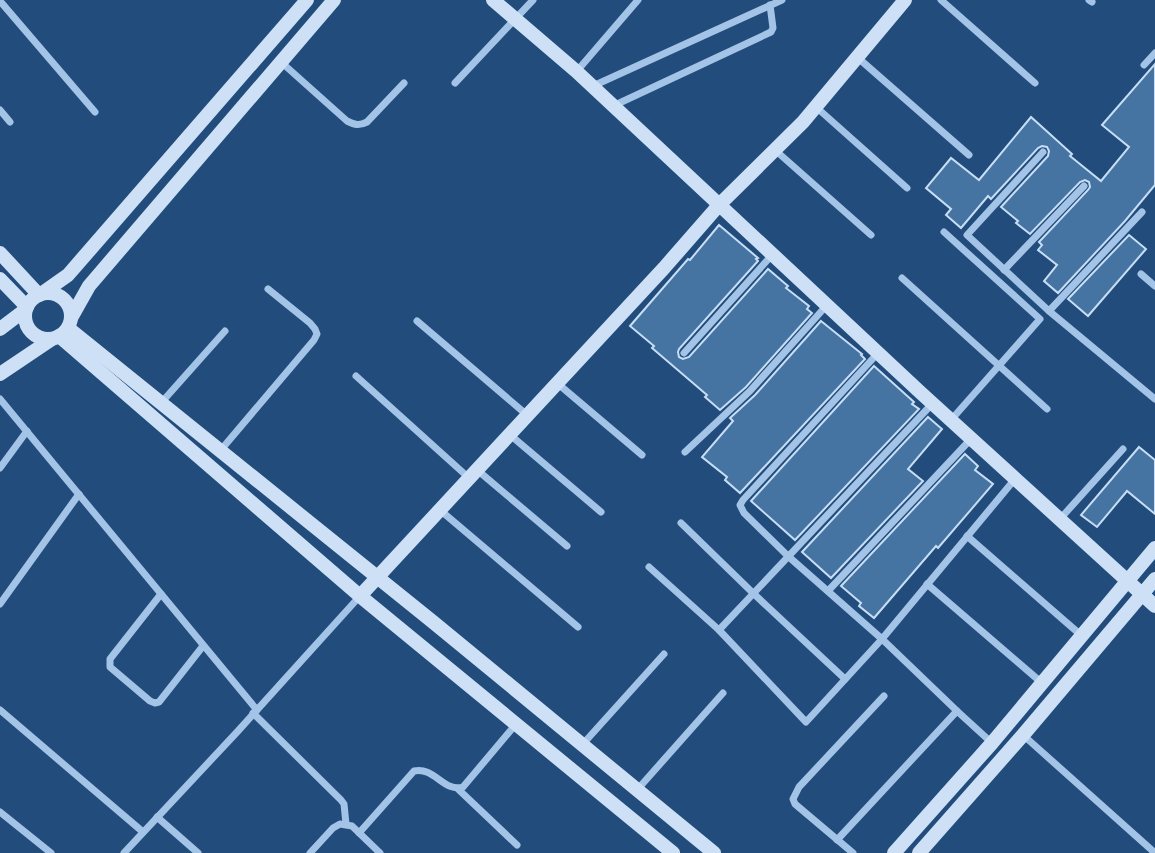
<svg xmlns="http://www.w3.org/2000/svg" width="1155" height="853" font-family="'DM Sans',sans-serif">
<rect width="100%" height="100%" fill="#214c7c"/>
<g fill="#4574a3" stroke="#c7def5" stroke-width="2">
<polygon points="1155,64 1155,185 1125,221 1058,293 1044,281 1057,265 1038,250 1042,245 1039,242 1088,190 1090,187 1089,182 1085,180 1080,182 1030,234 1016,223 1018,221 1001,207 1048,156 1049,151 1047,147 1042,146 1038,148 991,199 988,196 961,228 946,215 951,209 926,188 951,158 979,180 1031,117 1072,154 1070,156 1101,181 1129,147 1102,125"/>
<polygon points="719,225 758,258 756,259 758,261 679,349 678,352 679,357 683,359 689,357 768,269 788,286 786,288 809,306 807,309 812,313 746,387 720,410 705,397 707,395 652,348 654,346 630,326 688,259 690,260"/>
<polygon points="1129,235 1146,249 1088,316 1068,299"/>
<polygon points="821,321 862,354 861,355 865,359 740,493 725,480 727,477 702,457 733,421 730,418 755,395"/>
<polygon points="874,366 914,402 912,404 919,409 795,540 751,501"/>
<polygon points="928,417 942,429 908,469 923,481 831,578 802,552"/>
<polygon points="1139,447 1155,460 1155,514 1127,491 1097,527 1081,515"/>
<polygon points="965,454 978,466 975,470 993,484 938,548 936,546 874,618 859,606 861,603 841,586"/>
</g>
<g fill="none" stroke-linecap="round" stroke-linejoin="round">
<g stroke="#a3c4e6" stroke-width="7">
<polyline points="941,0 1035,83"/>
<polyline points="1089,0 1092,2"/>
<polyline points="0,1 95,112"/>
<polyline points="857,57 969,155"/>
<path d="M281,62L347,121C355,125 359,126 367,122L404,83"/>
<polyline points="1144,65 1155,53"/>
<polyline points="577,71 638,0"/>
<polyline points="455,83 533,0"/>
<polyline points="593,86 782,0"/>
<polyline points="613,106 771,32 773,28 770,5"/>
<polyline points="816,107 907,188"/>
<polyline points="0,110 10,122"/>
<polyline points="775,150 871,235"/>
<polyline points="1043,152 967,235 1049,311 1155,399"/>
<polyline points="944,232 1040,319 951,420"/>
<polyline points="1004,270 1084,186"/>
<polyline points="1141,274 1155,286"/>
<polyline points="902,278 1047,409"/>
<polyline points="1049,311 1142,212"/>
<polyline points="417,321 527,415"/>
<polyline points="684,353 772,255"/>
<polyline points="356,376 469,478"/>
<polyline points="557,383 642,455"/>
<polyline points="0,399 257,710"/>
<polyline points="161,403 225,331"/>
<polyline points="509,434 601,512"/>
<polyline points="220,451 314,340 317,334 315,329 310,323 268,289"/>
<polyline points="685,452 750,391 827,305"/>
<polyline points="0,468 27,431"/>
<polyline points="476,469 567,546"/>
<polyline points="440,510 578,627"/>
<polyline points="1060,519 1123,449"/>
<polyline points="681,523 754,594 845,679"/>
<polyline points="967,536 1082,636"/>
<polyline points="649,567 719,630 806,722 882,639 789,557 744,513 740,505 743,500 878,353"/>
<polyline points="927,584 1042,683"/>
<polyline points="828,591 971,439"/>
<polyline points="161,594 110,659 110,667 150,701 155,703 159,702 203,646"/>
<polyline points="0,604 79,494"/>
<polyline points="719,630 932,404"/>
<polyline points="0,710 143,832"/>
<polyline points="957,711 992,743"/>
<polyline points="253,713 341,800 344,804 346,824"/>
<polyline points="1023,735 1155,853"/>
<polyline points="582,745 664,654"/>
<polyline points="458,789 517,845"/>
<polyline points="637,790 723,693"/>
<polyline points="0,812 51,853"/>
<polyline points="157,817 198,853"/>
<path d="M359,833L414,771C434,766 444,793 463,787L516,724"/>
<polyline points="837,840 957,711 882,639 1015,479"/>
<polyline points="124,853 238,731 360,596"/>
<polyline points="310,853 333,828 340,824 352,826 380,853"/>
<polyline points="853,853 795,804 793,799 799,787 884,696"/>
</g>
<g stroke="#cde0f5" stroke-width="14">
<polyline points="493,0 576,71 921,393 1155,606"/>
<polyline points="0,253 39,295"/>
<polyline points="0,279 27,307"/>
<circle cx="48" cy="316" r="23"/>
<polyline points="41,294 68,275 307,0"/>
<polyline points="71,318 89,286 334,0"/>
<polyline points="68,328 433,622 714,853"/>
<polyline points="0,329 25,310"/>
<polyline points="59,336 360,596 673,853"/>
<polyline points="0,374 52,339"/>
<polyline points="360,596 664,268 719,205 803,122 905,0"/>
<polyline points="894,853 992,743 1155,548"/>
<polyline points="919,853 1023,735 1155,579"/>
</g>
</g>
</svg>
